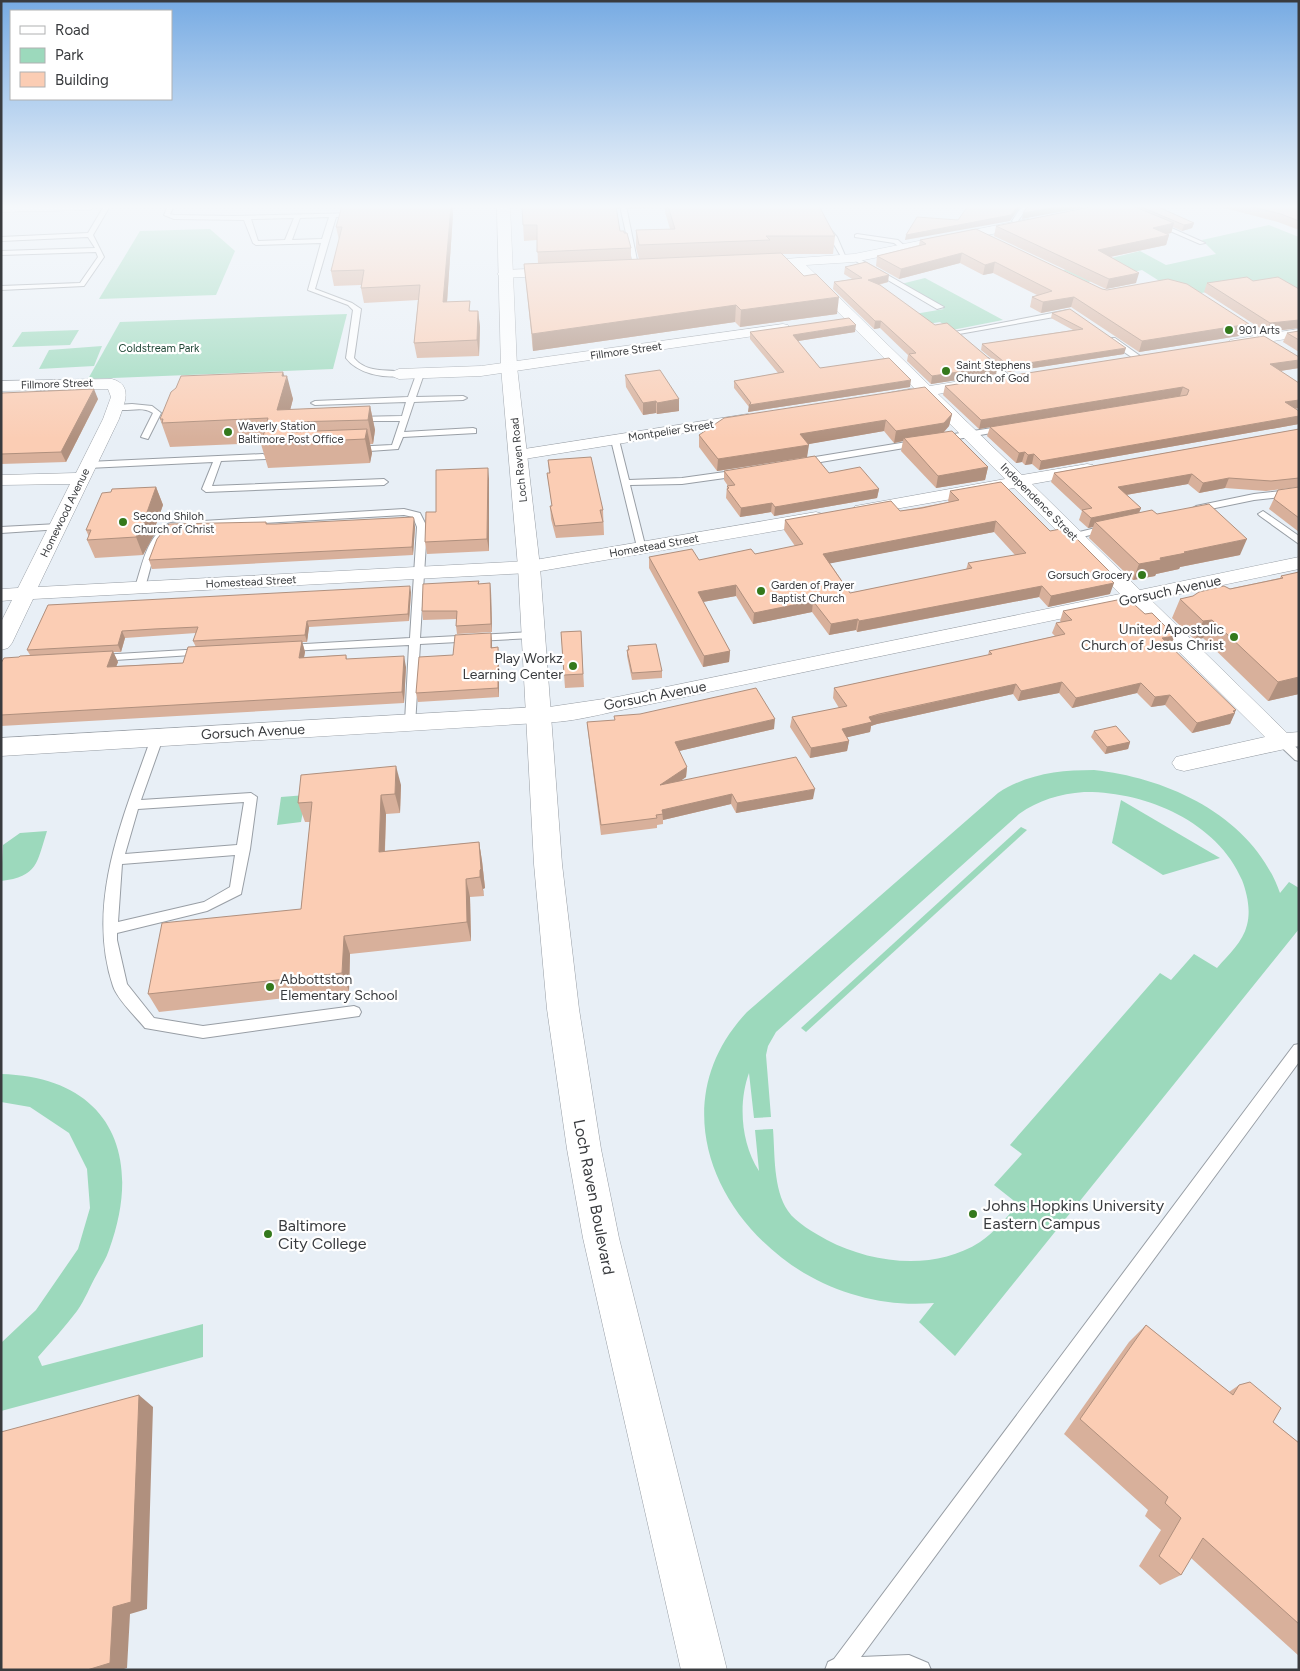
<svg xmlns="http://www.w3.org/2000/svg" width="1300" height="1671" font-family="Figtree,sans-serif">
<rect width="100%" height="100%" fill="#e8eff6"/>
<g fill="#9cd9bc" fill-rule="evenodd">
<polygon points="1269,225 1299,237 1299,289 1273,282 1201,293 1186,284 1161,282 1142,270 1088,282 1063,270 1140,251 1166,265 1216,254 1202,240"/>
<polygon points="210,229 235,251 216,295 99,299 140,231"/>
<polygon points="925,278 1003,320 952,330 940,322 884,331 903,316 944,309 901,284"/>
<polygon points="347,314 333,369 88,379 120,322"/>
<polygon points="79,330 70,345 12,347 22,332"/>
<polygon points="102,346 94,366 39,369 49,350"/>
<path d="M1094,770C1169,778 1253,817 1280,893L1289,882L1299,888V929L955,1356L919,1322L934,1303C889,1307 843,1296 804,1273C710,1216 665,1099 747,1012L998,793C1027,774 1059,770 1094,770ZM1084,792C1144,791 1217,821 1242,880C1247,893 1251,910 1247,925C1243,942 1228,955 1217,968L1194,954L1171,980L1160,973L1010,1145L1022,1154L994,1185L1018,1204C1006,1218 995,1232 980,1242C935,1271 873,1264 827,1240C815,1233 796,1223 788,1211C773,1189 775,1154 773,1129L755,1130L759,1171C741,1144 738,1103 749,1073L754,1118L771,1117L766,1055L768,1046L776,1032L1019,814C1039,800 1059,794 1084,792Z"/>
<polygon points="306,795 301,822 277,825 281,797"/>
<polygon points="1121,800 1220,858 1163,875 1112,843"/>
<polygon points="1021,827 1027,830 806,1032 801,1028"/>
<path d="M47,831C37,862 38,877 1,881L3,845L20,833Z"/>
<path d="M1,1074C110,1077 144,1155 109,1250C106,1259 101,1266 97,1274C90,1286 85,1300 77,1311C65,1327 51,1342 38,1357L42,1366L203,1324V1357L1,1411V1343L36,1310L78,1249L90,1208L87,1169L69,1133L30,1107L1,1102Z"/>
</g>
<g fill="none" stroke-linecap="round" stroke-linejoin="round">
<g stroke="#989ea5" stroke-width="2">
<g id="service">
<polygon points="104,206 110,206 93,235 104,257 84,286 1,290 1,286 80,283 98,257 96,252 1,255 1,251 95,248 88,237 1,241 1,237 88,233"/>
<path d="M168,206H174L170,214L174,215L234,216L359,213L357,216L336,217L315,289L352,303L361,309L354,358C366,373 385,369 402,372V376C383,378 358,374 346,358L353,310L348,305L308,290L321,243L256,245L253,243L244,220L174,219L164,215ZM329,217L322,239L292,240L300,218ZM294,218L285,240L258,241L251,219Z"/>
<polygon points="620,206 626,206 639,270 634,269"/>
<polygon points="1022,206 1028,206 1018,221 1023,225 1020,227 1012,221"/>
<polygon points="1154,222 1158,222 1205,243 1200,244 1154,224"/>
<polygon points="822,224 826,224 837,237 847,260 843,260"/>
<polygon points="857,234 898,240 907,248 902,249 894,243 855,237 855,235"/>
<polygon points="852,257 856,257 944,307 937,309 852,259"/>
<polygon points="1068,310 1072,312 1071,314 959,334 966,341 962,343 949,333"/>
<polygon points="1109,338 1115,338 1143,358 1136,360 1109,342"/>
<polygon points="982,358 988,358 1010,376 1010,380 1004,380 982,362"/>
<polygon points="417,372 424,374 416,397 463,396 467,398 463,400 414,402 404,432 473,428 476,429 476,433 403,437 398,449 355,452 351,449 352,447 392,445 400,421 355,421 355,417 402,416 406,402 315,405 311,403 315,401 408,397"/>
<path d="M132,404L152,406L161,413L148,439L141,437L153,413C140,404 123,415 112,407L116,405Z"/>
<polygon points="1005,426 1009,428 1008,430 941,442 937,439 941,436"/>
<polygon points="615,437 619,440 629,480 682,478 739,470 743,473 739,476 682,484 630,485 646,549 641,552 638,551 611,440"/>
<polygon points="919,440 923,443 922,445 803,465 799,462 803,459"/>
<polygon points="263,454 267,457 266,459 221,461 212,486 384,479 388,482 384,485 206,492 202,489 213,462 88,468 84,465 88,462"/>
<polygon points="1299,489 1299,495 1254,500 1196,512 1191,509 1196,506 1254,494"/>
<path d="M404,509L420,513L427,527L420,638L532,632L537,635L532,638L420,644L415,725H407L405,722L409,645L288,651L283,648L288,645L410,638L417,527L413,517L404,515L175,528C154,539 152,566 145,587L140,590L135,587C143,564 146,536 170,523Z"/>
<polygon points="1263,511 1299,536 1299,544 1260,516 1258,514"/>
<polygon points="58,524 63,527 61,529 1,533 1,527"/>
<polygon points="1108,525 1111,526 1111,530 1074,539 1069,536 1071,534"/>
<polygon points="203,649 208,652 207,654 100,661 95,658 100,655"/>
<path d="M157,734L163,738L141,800L251,793L257,797L250,849L241,894L207,911L117,933V940L127,984L154,1018L203,1026L354,1006L359,1008L361,1012L359,1016L203,1038L145,1028C136,1017 117,999 113,986C85,902 124,816 151,738ZM244,802L237,845L125,854L138,809ZM235,855L230,887L204,902L118,922L122,864Z"/>
<polygon points="1282,737 1286,738 1299,750 1299,761 1295,760 1278,744 1276,741"/>
<polygon points="1299,1044 1299,1062 861,1657 909,1655 928,1663 931,1670 825,1670 828,1662 834,1659 1294,1045"/>
</g>
</g>
<g stroke="#989ea5" stroke-width="1">
<g id="minor">
<path d="M1028,219L1032,220L1034,223L1032,226L854,262L806,265L930,386L978,378L984,380L986,383L984,386L938,394L1022,475L1087,464L1093,465L1096,469L1093,473L1032,484L1140,590L1299,557V569L1151,600L1287,733L1299,732V746L1184,771L1176,769L1172,763L1176,757L1265,737L1131,604L617,711C592,716 553,727 529,720L526,715L529,710L617,697L1120,594L1014,488L861,515L855,514L852,510L855,506L861,505L1005,479L922,396L894,401L888,399L886,396L888,393L914,388L792,266L784,267L777,263L784,259L854,254Z"/>
<polygon points="559,268 566,272 564,275 504,278 497,274 504,270"/>
<polygon points="783,324 788,325 790,328 788,331 481,376 399,379 394,377 391,374 394,371 399,369 481,366"/>
<polygon points="1299,329 1299,337 1235,347 1230,346 1228,343 1230,340 1235,339"/>
<path d="M112,379C134,385 124,404 119,419L38,587L529,561L816,512L823,514L825,518L823,522L816,524L529,573L33,599L12,643L8,648L1,650V622L12,600L1,601V589L18,588L70,484L1,485V475L76,473L103,419L111,397L108,389L1,391V381Z"/>
<polygon points="748,414 754,416 756,419 754,422 518,460 512,459 509,455 512,451 518,450"/>
</g>
</g>
<g stroke="#989ea5" stroke-width="1">
<g id="tertiary">
<polygon points="1,206 97,206 90,210 1,212"/>
<polygon points="537,707 546,709 549,715 546,721 537,723 1,756 1,738"/>
</g>
</g>
<g stroke="#989ea5" stroke-width="1">
<polygon id="secondary" points="497,206 510,206 517,367 540,567 562,864 579,1009 601,1149 619,1238 727,1670 681,1670 583,1238 567,1149 547,1009 534,864 518,567 501,367"/>
</g>
<use href="#service" fill="#fff" fill-rule="evenodd"/>
<use href="#minor" fill="#fff" fill-rule="evenodd"/>
<use href="#tertiary" fill="#fff" fill-rule="evenodd"/>
<use href="#secondary" fill="#fff" fill-rule="evenodd"/>
</g>
<g fill="#d8b09b" fill-rule="evenodd">
<polygon points="342,206 452,206 453,214 447,302 471,311 478,311 480,327 479,356 417,358 414,343 418,300 364,303 361,288 361,285 334,286 331,271 339,240 336,227"/>
<polygon points="522,206 620,206 619,209 616,209 620,231 631,248 631,259 639,259 636,248 636,230 670,229 665,212 665,207 628,209 628,206 819,206 835,236 833,254 782,254 837,314 740,327 735,322 533,351 524,264 538,263 537,240 524,241"/>
<polygon points="1095,206 1156,206 1194,223 1192,228 1182,231 1173,227 1171,233 1166,234 1169,235 1166,245 1110,257 1136,283 1106,289 994,236 996,226"/>
<polygon points="1217,206 1299,206 1299,230 1278,222"/>
<polygon points="920,240 1102,289 1245,335 1139,352 1071,307 1041,313 1030,307 1032,297 1037,295 993,273 983,275 960,263 899,279 876,266 877,256 919,245"/>
<polygon points="845,267 888,282 879,285 996,374 931,384 907,361 908,355 880,328 874,329 833,289 834,282 852,279 844,274"/>
<polygon points="1253,281 1299,289 1299,328 1266,332 1204,292 1207,283"/>
<polygon points="1070,309 1124,354 1008,372 981,350 982,344 1073,330 1051,318 1052,313"/>
<polygon points="1299,331 1299,352 1283,342 1287,333"/>
<polygon points="750,332 855,332 798,341 820,368 910,387 748,412 749,407 734,388 734,381 778,373 750,339"/>
<polygon points="1297,357 1299,357 1299,368 1280,371 1299,383 1299,408 1295,409 1299,411 1299,424 1039,470 1032,464 1025,465 1022,462 1016,463 987,436 990,427 979,429 943,395 945,386"/>
<polygon points="625,375 679,399 679,411 657,414 656,413 643,415 626,387"/>
<polygon points="284,376 293,399 290,410 370,406 375,430 373,444 370,444 372,453 370,463 268,468 261,444 261,443 170,447 160,419"/>
<polygon points="1,395 98,399 66,462 1,464"/>
<polygon points="952,414 949,426 944,432 988,467 985,480 936,488 901,451 903,441 894,443 884,431 808,444 807,457 717,471 699,447 699,435"/>
<polygon points="1299,429 1299,487 1266,491 1225,488 1199,493 1188,484 1126,495 1141,508 1139,513 1157,514 1240,555 1180,567 1179,569 1156,574 1155,576 1133,580 1089,538 1093,527 1088,528 1079,520 1082,511 1051,482 1054,473"/>
<polygon points="548,460 603,510 604,535 556,538 551,519 550,506 552,506 547,473 549,473"/>
<polygon points="724,471 829,473 879,489 877,498 774,516 771,512 740,517 726,498 727,486 728,486 724,480"/>
<polygon points="489,479 489,551 427,554 425,542 436,512"/>
<polygon points="156,487 163,505 154,530 155,533 143,555 95,558 87,540 89,537 86,530"/>
<polygon points="1299,487 1299,532 1269,509 1278,490"/>
<path d="M950,491L1050,531L1112,574L1110,579V594L1048,607L1039,597L879,628L857,632L856,630L829,635L812,612L753,624L736,596L703,602L730,651L729,662L703,667L649,568V557L699,560L755,554L795,546L784,530L785,520L900,511L949,502L948,501ZM994,532L1015,555L968,563L966,570L850,593L830,563Z"/>
<polygon points="266,522 267,524 415,527 413,555 152,569 149,560"/>
<polygon points="1299,572 1299,694 1268,701 1203,638 1195,640 1172,618 1180,599 1280,578 1281,576"/>
<polygon points="479,581 479,584 491,591 492,632 457,634 456,626 456,619 423,620 422,611"/>
<path d="M411,592L409,621L309,627L307,642H302L305,652L304,657L346,655L347,659L406,667L404,703L1,726V663L19,657L30,655L27,650L48,605ZM196,633L193,641L196,647L183,663L116,666L118,662L113,652H121L125,638Z"/>
<polygon points="1063,611 1145,614 1175,636 1170,646 1169,646 1234,713 1230,724 1192,733 1165,705 1151,707 1137,693 1072,708 1059,693 1018,701 1013,694 877,724 871,726 870,732 847,737 849,741 847,751 810,758 790,727 792,717 839,708 833,698 834,688 988,655 989,651 1055,636 1052,633 1056,623 1061,622 1060,621"/>
<polygon points="581,631 584,687 565,688 561,632"/>
<polygon points="491,633 492,647 498,647 499,656 499,697 418,702 416,693 453,655"/>
<polygon points="628,646 662,671 662,678 632,680 627,656 627,650 628,650"/>
<polygon points="587,722 774,729 679,751 687,767 686,777 680,781 813,799 736,813 731,804 663,820 663,824 657,825 657,828 601,835 588,732"/>
<polygon points="1094,731 1130,742 1128,749 1105,754 1091,737"/>
<polygon points="401,785 400,813 386,814 385,851 479,842 482,861 485,888 483,889 484,896 470,897 471,941 350,954 349,991 159,1012 148,994 301,909 310,822 305,822 298,803"/>
<polygon points="1146,1325 1229,1392 1239,1385 1273,1422 1299,1443 1299,1656 1191,1558 1181,1575 1160,1585 1139,1566 1161,1530 1145,1516 1148,1510 1064,1434 1129,1342"/>
</g>
<g fill="#b0907e">
<polygon points="451,206 452,206 453,214 446,317 443,302"/>
<polygon points="1018,206 1021,206 1010,221 905,240 906,235"/>
<polygon points="1063,206 1091,206 1022,219 1023,213"/>
<polygon points="1174,223 1171,233 1150,238 1153,228"/>
<polygon points="1194,223 1192,228 1182,231 1184,225"/>
<polygon points="1169,235 1166,245 1095,260 1098,250"/>
<polygon points="962,253 960,263 899,279 901,269"/>
<polygon points="995,262 993,273 983,275 985,265"/>
<polygon points="1139,273 1136,283 1106,289 1109,279"/>
<polygon points="889,275 888,282 867,287 868,280"/>
<polygon points="839,297 837,314 740,327 741,310"/>
<polygon points="1074,297 1071,307 1041,313 1043,302"/>
<polygon points="736,305 735,322 533,351 532,334"/>
<polygon points="478,311 480,327 479,356 477,340"/>
<polygon points="1299,320 1299,328 1266,332 1270,323"/>
<polygon points="875,321 881,321 880,328 874,329"/>
<polygon points="1249,324 1245,335 1139,352 1142,341"/>
<polygon points="856,325 855,332 792,342 793,335"/>
<polygon points="1126,348 1124,354 1008,372 1009,366"/>
<polygon points="1299,360 1299,368 1266,373 1270,364"/>
<polygon points="998,366 996,374 931,384 932,376"/>
<polygon points="283,372 286,381 287,376 293,399 284,434 277,410"/>
<polygon points="911,380 910,387 748,412 749,405"/>
<polygon points="1183,387 1180,396 979,429 981,420"/>
<polygon points="94,389 98,399 66,462 61,452"/>
<polygon points="679,399 679,411 657,414 657,403"/>
<polygon points="1299,400 1299,408 1281,411 1285,402"/>
<polygon points="656,401 656,413 643,415 643,403"/>
<polygon points="370,406 375,430 373,444 368,420"/>
<polygon points="952,414 949,426 941,435 904,438 903,441 894,443 896,431"/>
<polygon points="1299,416 1299,424 1039,470 1041,461"/>
<polygon points="886,420 884,431 798,446 800,434"/>
<polygon points="292,422 297,442 287,429 287,426"/>
<polygon points="367,429 372,453 370,463 365,439"/>
<polygon points="809,445 807,457 717,471 718,459"/>
<polygon points="1025,452 1022,462 1016,463 1019,453"/>
<polygon points="1034,454 1032,464 1025,465 1028,455"/>
<polygon points="988,467 985,480 936,488 938,476"/>
<polygon points="488,468 489,479 489,551 487,539"/>
<polygon points="1192,474 1188,484 1114,497 1118,487"/>
<polygon points="1229,478 1225,488 1199,493 1203,483"/>
<polygon points="156,487 163,505 154,530 155,533 143,555 136,537 146,515"/>
<polygon points="879,489 877,498 774,516 775,507"/>
<polygon points="772,503 771,512 740,517 741,508"/>
<polygon points="1141,508 1137,517 1095,522 1093,527 1088,528 1091,518"/>
<polygon points="414,519 415,527 413,555 412,547"/>
<polygon points="996,521 994,532 822,565 823,554"/>
<polygon points="1247,539 1240,555 1180,567 1179,569 1156,574 1155,576 1133,580 1139,564 1184,552"/>
<polygon points="1112,574 1108,584 1114,583 1110,594 1048,607 1051,596 1106,575"/>
<polygon points="490,583 491,591 492,632 491,624"/>
<polygon points="736,585 736,596 697,603 698,592"/>
<polygon points="410,586 411,592 409,621 408,614"/>
<polygon points="1042,586 1039,597 857,632 859,621"/>
<polygon points="813,601 812,612 753,624 754,613"/>
<polygon points="858,619 856,630 829,635 831,624"/>
<polygon points="1212,620 1203,638 1195,640 1203,621"/>
<polygon points="307,621 309,627 307,642 305,635"/>
<polygon points="122,631 125,638 121,652 118,645"/>
<polygon points="491,633 492,642 492,657 491,648"/>
<polygon points="1175,636 1170,646 1157,649 1162,638"/>
<polygon points="302,641 305,652 302,668 299,658"/>
<polygon points="498,647 499,656 499,697 498,688"/>
<polygon points="113,651 118,662 112,678 107,667"/>
<polygon points="730,651 729,662 703,667 704,656"/>
<polygon points="404,656 406,667 404,703 402,692"/>
<polygon points="1299,677 1299,694 1268,701 1278,682"/>
<polygon points="1062,682 1059,693 1018,701 1021,691"/>
<polygon points="1141,683 1137,693 1072,708 1076,698"/>
<polygon points="1016,684 1013,694 877,724 871,726 870,732 840,739 842,729 869,717"/>
<polygon points="1170,695 1165,705 1151,707 1155,697"/>
<polygon points="1236,710 1234,714 1235,713 1230,724 1192,733 1197,723"/>
<polygon points="775,719 774,729 675,752 675,742"/>
<polygon points="849,741 847,751 810,758 811,748"/>
<polygon points="1130,742 1128,749 1105,754 1107,747"/>
<polygon points="396,766 401,785 400,813 395,794"/>
<polygon points="687,767 686,777 660,795 660,785"/>
<polygon points="815,789 813,799 736,813 737,803"/>
<polygon points="732,794 731,804 663,820 662,810"/>
<polygon points="381,795 386,814 384,871 379,852"/>
<polygon points="479,842 482,861 485,888 483,889 484,896 480,877"/>
<polygon points="466,879 470,897 471,941 467,922"/>
<polygon points="344,936 350,954 349,991 342,973"/>
<polygon points="139,1395 153,1407 147,1609 130,1614 127,1668 121,1670 87,1670"/>
</g>
<g fill="#fbcdb4" stroke="#b0907e" fill-rule="evenodd">
<polygon points="342,206 451,206 443,302 470,301 469,311 478,311 477,340 414,343 420,285 361,288 364,270 331,271 342,227 336,227"/>
<polygon points="522,206 616,206 620,231 624,231 624,233 627,233 631,248 537,252 537,225 523,225"/>
<polygon points="668,206 819,206 835,236 766,236 770,240 639,245 636,230 675,229"/>
<polygon points="968,206 1018,206 1011,215 906,235 917,217 958,220"/>
<polygon points="1028,206 1063,206 1023,213"/>
<polygon points="1095,206 1133,206 1174,223 1153,228 1169,235 1098,250 1139,273 1109,279 996,226"/>
<polygon points="1139,206 1156,206 1194,223 1184,225"/>
<polygon points="1249,206 1299,206 1299,221 1281,214"/>
<polygon points="976,229 1102,289 1107,290 1168,279 1187,284 1249,324 1142,341 1074,297 1043,302 1032,297 1052,291 995,262 985,265 962,253 901,269 877,256 926,244 920,240"/>
<polygon points="781,253 804,276 816,274 839,297 741,310 736,305 532,334 524,264"/>
<polygon points="866,262 889,275 868,280 880,285 935,325 947,323 998,366 932,376 909,354 916,353 881,321 875,321 834,282 862,278 845,267"/>
<polygon points="1247,277 1253,281 1278,277 1299,289 1299,320 1270,323 1207,283"/>
<polygon points="1070,309 1126,348 1009,366 982,344 1083,329 1052,313"/>
<polygon points="849,318 856,325 793,335 820,368 889,358 911,380 749,405 751,403 734,381 784,372 750,332"/>
<polygon points="1299,331 1299,340 1287,333"/>
<polygon points="1264,336 1299,357 1299,360 1270,364 1299,383 1299,400 1285,402 1299,411 1299,416 1041,461 1034,454 1028,455 1025,452 1019,453 990,427 1187,395 1189,390 1183,387 981,420 945,386"/>
<polygon points="660,370 679,399 657,403 656,401 643,403 625,375"/>
<polygon points="283,372 282,376 287,376 277,410 370,406 368,420 292,422 287,426 287,429 292,432 367,429 365,439 261,444 268,418 162,423 163,419 160,419 171,392 176,388 181,376"/>
<polygon points="925,387 952,414 944,423 896,431 886,420 800,434 809,445 718,459 699,435 724,418"/>
<polygon points="94,389 61,452 1,454 1,395 2,393"/>
<polygon points="1299,429 1299,478 1271,481 1229,478 1203,483 1192,474 1118,487 1141,508 1091,518 1082,510 1092,508 1054,473"/>
<polygon points="952,431 988,467 938,476 904,438"/>
<polygon points="815,456 829,473 860,467 879,489 775,507 772,503 741,508 727,489 729,488 727,486 735,485 724,471"/>
<polygon points="591,457 603,510 600,510 603,522 555,526 550,506 552,506 547,473 550,473 548,460"/>
<polygon points="488,468 487,539 425,542 426,512 436,512 436,470"/>
<path d="M1001,482L1050,531L1066,528L1112,574L1106,575L1114,583L1051,596L1042,586L881,617L859,621L858,619L831,624L813,601L754,613L736,585L698,592L730,651L704,656L649,557L692,549L699,560L751,549L755,554L803,544L785,520L891,501L900,511L922,508L959,500L950,491ZM996,521L1026,553L968,563L972,568L850,593L823,554Z"/>
<polygon points="156,487 146,515 148,515 136,537 87,540 91,530 86,530 102,493 111,492 112,489"/>
<polygon points="1299,487 1299,518 1274,499 1278,490"/>
<polygon points="1209,504 1247,539 1184,552 1186,553 1160,558 1161,560 1139,564 1095,522 1152,510 1157,514"/>
<polygon points="413,517 414,519 412,547 149,560 157,539 169,524 266,522 266,524 276,524"/>
<polygon points="1299,572 1299,677 1278,682 1212,620 1203,621 1180,599 1193,596 1199,592 1224,586 1230,589 1283,578 1281,576"/>
<polygon points="479,581 478,584 490,583 491,624 456,626 457,611 422,611 423,584"/>
<polygon points="410,586 408,614 307,621 305,635 193,641 198,627 154,629 122,631 118,645 27,650 48,605"/>
<polygon points="1127,598 1145,614 1152,613 1175,636 1162,638 1236,710 1233,711 1235,713 1197,723 1170,695 1155,697 1141,683 1076,698 1062,682 1021,691 1016,684 879,714 869,717 872,722 842,729 849,741 811,748 792,717 847,706 834,688 992,654 989,651 1065,634 1056,623 1072,620 1063,611"/>
<polygon points="581,631 583,674 564,675 561,632"/>
<polygon points="491,633 491,648 498,647 498,688 416,693 419,657 453,655 455,635"/>
<polygon points="302,641 299,658 346,655 346,659 404,656 402,692 1,715 1,663 4,658 19,657 20,656 113,651 107,667 183,663 188,647"/>
<polygon points="656,644 662,671 632,673 627,650 629,650 628,646"/>
<polygon points="756,688 775,719 675,742 687,767 660,785 796,757 815,789 737,803 732,794 662,810 663,814 656,815 657,818 601,825 587,722 615,720 614,716 640,714"/>
<polygon points="1116,726 1130,742 1107,747 1094,731"/>
<polygon points="396,766 395,794 381,795 379,852 479,842 481,869 480,870 480,877 466,879 467,922 344,936 342,973 148,994 162,923 301,909 312,802 298,803 301,775"/>
<polygon points="1146,1325 1233,1395 1239,1385 1250,1382 1281,1408 1273,1422 1299,1443 1299,1624 1203,1538 1181,1575 1159,1556 1181,1518 1165,1503 1168,1497 1080,1419"/>
<polygon points="139,1395 131,1602 113,1607 110,1663 87,1670 1,1670 1,1432"/>
</g>
<linearGradient id="sky" x2="0" y2="1"><stop stop-color="#77abe3"/><stop offset="0.47" stop-color="#f5f8fb"/><stop offset="1" stop-color="#f5f8fb" stop-opacity="0"/></linearGradient>
<rect width="1300" height="439" fill="url(#sky)"/>
<g fill="#34791c" stroke="#fff" stroke-width="2">
<circle cx="1229" cy="330" r="5"/>
<circle cx="946" cy="371" r="5"/>
<circle cx="228" cy="432" r="5"/>
<circle cx="123" cy="522" r="5"/>
<circle cx="1142" cy="575" r="5"/>
<circle cx="761" cy="591" r="5"/>
<circle cx="1234" cy="637" r="5"/>
<circle cx="573" cy="666" r="5"/>
<circle cx="270" cy="987" r="5"/>
<circle cx="973" cy="1214" r="5"/>
<circle cx="268" cy="1234" r="5"/>
</g>
<g text-anchor="middle" dominant-baseline="central" stroke-width="4.5" stroke-linejoin="round" paint-order="stroke">
<g font-size="11" fill="#393b3e" stroke="#fff" text-anchor="start">
<text x="1239" y="330">901 Arts</text>
<text x="956" y="365">Saint Stephens<tspan x="956" dy="13">Church of God</tspan></text>
<text x="238" y="426">Waverly Station<tspan x="238" dy="13">Baltimore Post Office</tspan></text>
<text x="133" y="516">Second Shiloh<tspan x="133" dy="13">Church of Christ</tspan></text>
<text x="1132" y="575" text-anchor="end">Gorsuch Grocery</text>
<text x="771" y="585">Garden of Prayer<tspan x="771" dy="13">Baptist Church</tspan></text>
</g>
<g font-size="11" fill="#204736" stroke="#fff">
<text x="159" y="348">Coldstream Park</text>
</g>
<g font-size="11" fill="#393b3e" stroke="#fff">
<text transform="translate(626 351) rotate(-8)">Fillmore Street</text>
<text transform="translate(57 384) rotate(-2)">Fillmore Street</text>
<text transform="translate(671 431) rotate(-9)">Montpelier Street</text>
<text transform="translate(519 460) rotate(-96)">Loch Raven Road</text>
<text transform="translate(1039 502) rotate(45)">Independence Street</text>
<text transform="translate(65 513) rotate(-64)">Homewood Avenue</text>
<text transform="translate(654 546) rotate(-10)">Homestead Street</text>
<text transform="translate(251 582) rotate(-3)">Homestead Street</text>
</g>
<g font-size="14" fill="#393b3e" stroke="#fff">
<text transform="translate(1170 591) rotate(-12)">Gorsuch Avenue</text>
<text transform="translate(655 696) rotate(-11)">Gorsuch Avenue</text>
<text transform="translate(253 732) rotate(-3)">Gorsuch Avenue</text>
</g>
<g font-size="14" fill="#393b3e" stroke="#fff" text-anchor="end">
<text x="1224" y="629">United Apostolic<tspan x="1224" dy="16">Church of Jesus Christ</tspan></text>
<text x="563" y="658">Play Workz<tspan x="563" dy="16">Learning Center</tspan></text>
<text x="280" y="979" text-anchor="start">Abbottston<tspan x="280" dy="16">Elementary School</tspan></text>
</g>
<g font-size="16" fill="#393b3e" stroke="#fff">
<text transform="translate(594 1197) rotate(79)">Loch Raven Boulevard</text>
</g>
<g font-size="16" fill="#393b3e" stroke="#fff" text-anchor="start">
<text x="983" y="1205">Johns Hopkins University<tspan x="983" dy="18">Eastern Campus</tspan></text>
<text x="278" y="1225">Baltimore<tspan x="278" dy="18">City College</tspan></text>
</g>
</g>
<rect width="1300" height="1671" fill="none" stroke="#393b3e" stroke-width="5"/>
<rect x="10" y="10" width="162" height="90" fill="#ffffff" stroke="#b0b1b2"/>
<rect x="20" y="26" width="25" height="8" fill="#ffffff" stroke="#b0b1b2"/>
<text x="55" y="35" font-size="15" fill="#393b3e">Road</text>
<rect x="20" y="48" width="25" height="15" fill="#9cd9bc" stroke="#b0b1b2"/>
<text x="55" y="60" font-size="15" fill="#393b3e">Park</text>
<rect x="20" y="72" width="25" height="15" fill="#fbcdb4" stroke="#b0b1b2"/>
<text x="55" y="85" font-size="15" fill="#393b3e">Building</text>
</svg>
